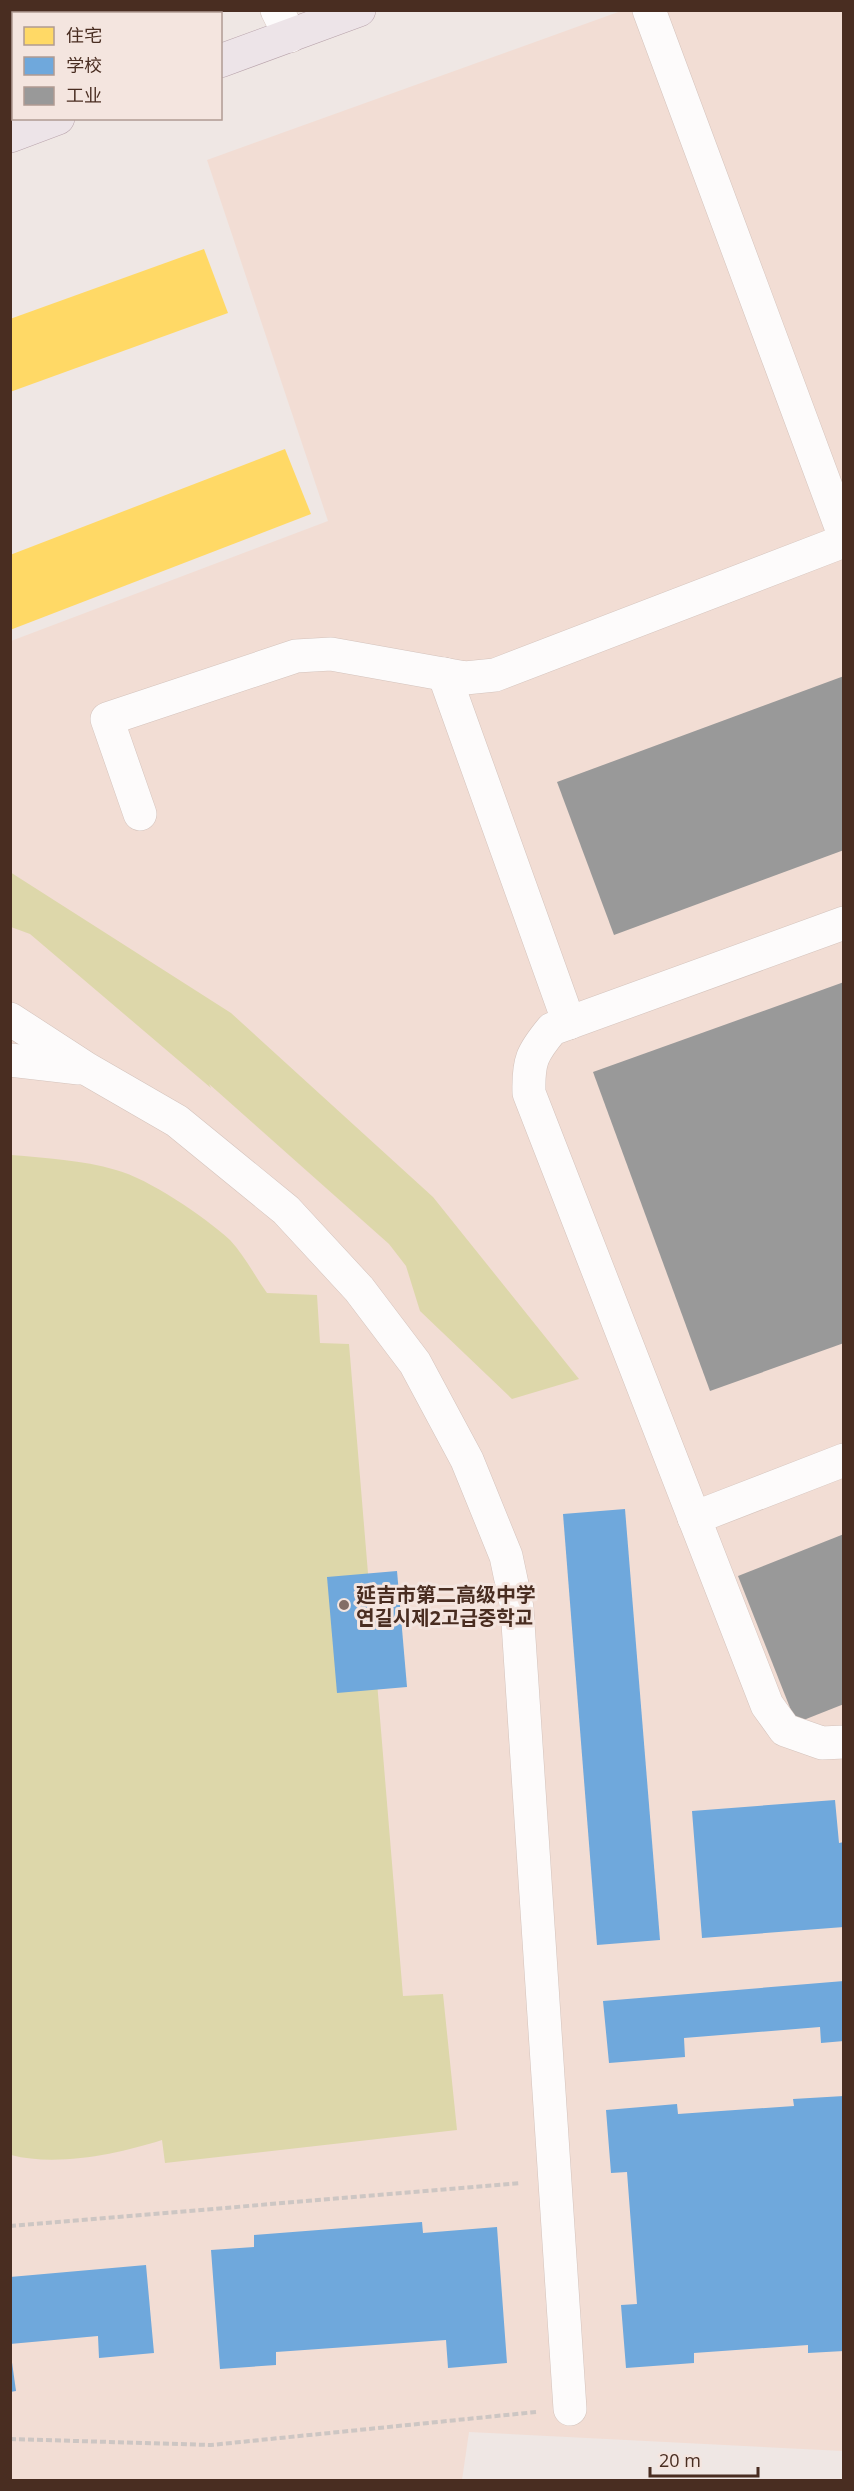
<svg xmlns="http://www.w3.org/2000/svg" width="854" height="2491" font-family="'Open Sans','Noto Sans SC','Noto Sans KR',sans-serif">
<rect width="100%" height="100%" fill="#efe7e4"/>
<polygon fill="#f2ddd4" points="621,11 843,11 843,2451 469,2432 462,2480 11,2480 11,641 328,521 207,160"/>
<g fill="#ddd7aa">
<polygon points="10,872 231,1013 433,1197 579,1379 512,1399 420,1311 406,1266 389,1244 209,1084 211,1088 30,934 11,927"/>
<path d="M11,1155C46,1158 82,1160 116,1170C149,1179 204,1216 230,1240C244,1255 255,1276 267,1293L317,1295L320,1343L349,1344L403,1996L443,1994L457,2130L165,2163L162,2140C118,2154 57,2167 11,2155Z"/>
</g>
<g fill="#ffd966">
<polygon points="204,249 228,313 10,392 10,319"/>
<polygon points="285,449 311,514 10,630 10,555"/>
</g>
<g fill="#6fa8dc">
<polygon points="625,1509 660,1940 597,1945 563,1514"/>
<polygon points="397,1571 407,1687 337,1693 327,1577"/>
<polygon points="835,1800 839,1843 844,1842 844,1927 702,1938 692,1811"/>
<polygon points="844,1981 844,2041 821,2043 820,2027 684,2038 685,2057 609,2063 603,2001"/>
<polygon points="844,2096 844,2351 808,2353 808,2345 694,2353 694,2363 626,2368 621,2305 637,2304 627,2172 611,2173 606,2110 677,2104 678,2114 794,2106 793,2099"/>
<polygon points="422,2222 423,2233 497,2227 507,2363 448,2368 446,2340 276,2352 276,2365 220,2369 211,2250 254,2247 254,2235"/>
<polygon points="146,2265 154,2353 99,2358 98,2336 10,2344 10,2277"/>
<polygon points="10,2348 16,2391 10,2392"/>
</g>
<g fill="#999">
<polygon points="844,676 844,850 614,935 557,782"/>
<polygon points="844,982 844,1343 710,1391 593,1072"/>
<polygon points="844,1534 844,1704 796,1723 738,1576"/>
</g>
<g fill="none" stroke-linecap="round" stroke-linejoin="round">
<g stroke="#d4c3bc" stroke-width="34">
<g id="minor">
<polyline points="23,10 25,14"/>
<polyline points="277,10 290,36"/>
<polyline points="649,10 844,535"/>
<polyline points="444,674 569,1023"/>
<polyline points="140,814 107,719 296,656 331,654 465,678 495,675 844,541"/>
<path d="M844,923L552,1029C532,1053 528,1061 529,1093L767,1705L785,1730L822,1743L844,1742"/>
<polyline points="10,1019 87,1069 177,1121 286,1210 359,1289 415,1363 467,1460 506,1556 517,1608 570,2409"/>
<polyline points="10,1060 79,1068"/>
<polyline points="694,1518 844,1460"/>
</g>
</g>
<g stroke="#b9a4ac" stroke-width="34">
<g id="major">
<polyline points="220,61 359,10"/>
<polyline points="10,136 58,118"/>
</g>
</g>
<g stroke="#cdc6c3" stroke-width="4" stroke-dasharray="6 3" stroke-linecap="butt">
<polyline points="10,2226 521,2183"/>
<polyline points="10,2439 211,2445 536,2412"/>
</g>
<use href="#minor" stroke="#fdfbfb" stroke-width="33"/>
<use href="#major" stroke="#ede4e8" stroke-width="33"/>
</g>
<circle fill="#836e65" stroke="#f4e5df" stroke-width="2" cx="344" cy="1605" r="6"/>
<g text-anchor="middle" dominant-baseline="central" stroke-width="6" stroke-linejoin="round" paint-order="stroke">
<g font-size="20" font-weight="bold" fill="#492d21" stroke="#f4e5df" text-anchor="start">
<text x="356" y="1594">延吉市第二高级中学<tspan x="356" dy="23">연길시제2고급중학교</tspan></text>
</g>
</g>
<rect width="854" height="2491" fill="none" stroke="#492d21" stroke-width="24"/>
<rect x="12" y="12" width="210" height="108" fill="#f4e5df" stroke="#b09b93" stroke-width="1.5"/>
<rect x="24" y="27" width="30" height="18" fill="#ffd966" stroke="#b09b93" stroke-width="1.5"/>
<text x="66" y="42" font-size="18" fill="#492d21">住宅</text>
<rect x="24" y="57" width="30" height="18" fill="#6fa8dc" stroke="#b09b93" stroke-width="1.5"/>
<text x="66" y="72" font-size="18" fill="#492d21">学校</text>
<rect x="24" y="87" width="30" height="18" fill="#999999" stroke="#b09b93" stroke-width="1.5"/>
<text x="66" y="102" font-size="18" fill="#492d21">工业</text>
<path d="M650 2467v9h108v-9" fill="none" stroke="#492d21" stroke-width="3"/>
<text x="659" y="2467" font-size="18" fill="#492d21" stroke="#f4e5df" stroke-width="4.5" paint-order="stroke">20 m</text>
</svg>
